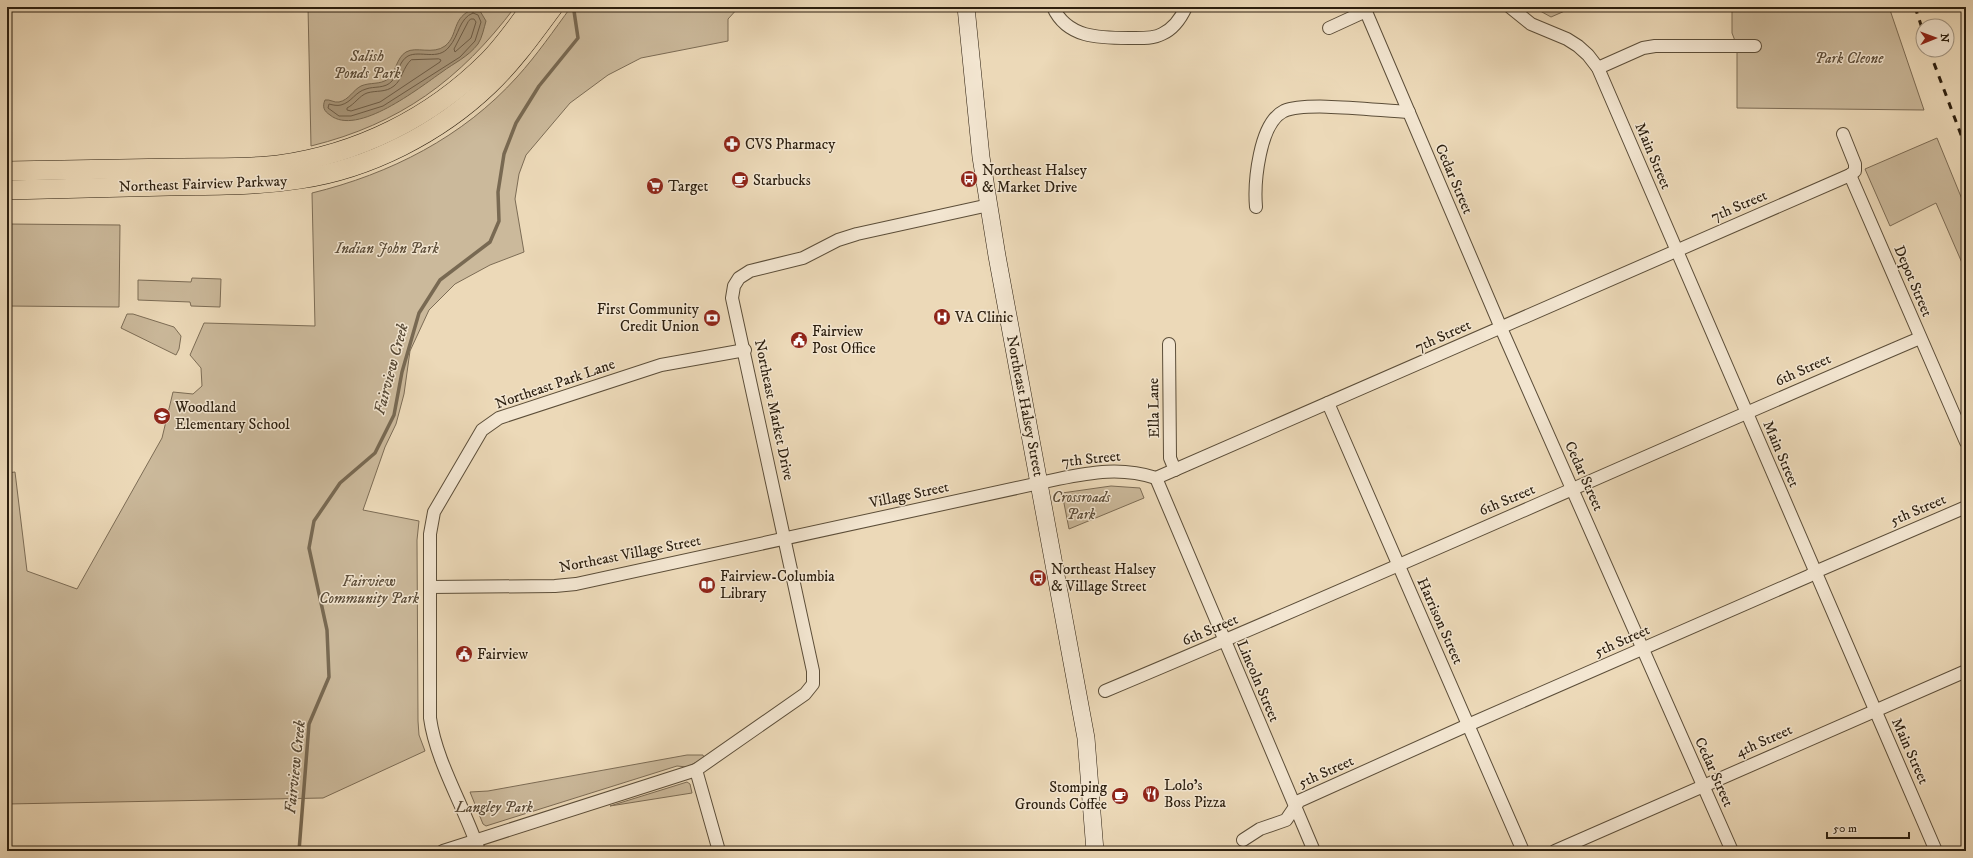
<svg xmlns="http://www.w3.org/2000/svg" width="1973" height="858" font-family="'IM FELL DW Pica',serif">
<rect width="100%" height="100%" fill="#ecd9b8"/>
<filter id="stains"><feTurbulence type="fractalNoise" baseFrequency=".005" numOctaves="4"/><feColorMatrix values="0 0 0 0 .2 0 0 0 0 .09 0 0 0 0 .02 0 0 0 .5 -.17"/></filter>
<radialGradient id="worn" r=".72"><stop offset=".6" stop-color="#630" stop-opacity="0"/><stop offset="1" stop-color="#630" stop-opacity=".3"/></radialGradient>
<g fill="#cbb99b" stroke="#7c6c55">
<path d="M308,7H515C460,80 400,124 311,146Z"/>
<path d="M571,7H739L728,19V41L641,58L608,75L570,103L526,155L519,174L515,199L524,252L490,265L455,284L429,310L410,351L404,394L396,424L385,447L363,510L419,521L417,540L418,721L419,735L425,751L323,798L7,804V473L15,472L27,571L77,589L162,438L173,392L193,394L202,386L201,368L190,355L204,323L315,326L312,193C390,174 463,137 517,77C537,55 554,30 571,7Z"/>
<polygon points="1533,7 1574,7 1551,17"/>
<polygon points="1732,7 1889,7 1924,110 1737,108 1737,46 1732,33"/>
<polygon points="1937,138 1966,209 1966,272 1936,203 1890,226 1865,169"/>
<polygon points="7,224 120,225 119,307 7,306"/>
<polygon points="192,278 221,279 220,307 191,306 190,302 138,300 138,280 191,282"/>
<polygon points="127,314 133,314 174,327 181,336 179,349 176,355 121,328"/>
<polygon points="1111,486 1140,488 1144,498 1069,529 1062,493"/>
<polygon points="687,755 703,755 704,758 687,767 677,766 486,826 483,824 470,792 488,791"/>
<polygon points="687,782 690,784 692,793 610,806"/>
</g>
<path fill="#ab9a7f" stroke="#786952" d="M474,9L480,11L486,21C484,28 482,38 478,44C468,57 454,63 442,72C419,88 357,137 330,115C324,111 322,107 325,100C330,99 334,103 339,102C349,100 353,90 361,86C370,82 380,85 388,79C396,73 396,58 406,52C416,46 433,55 445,46C459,35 451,17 474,9Z"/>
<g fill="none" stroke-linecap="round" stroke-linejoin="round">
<g stroke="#6c5c47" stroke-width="1">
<path d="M473,13L478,15L481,22L475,41L460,57L383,106L351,116H339L328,108L329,104C333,105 337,106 341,105C352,102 355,92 366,89C374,86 385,89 392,81C398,74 399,61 408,56C420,50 438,61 449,47C459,36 459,18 473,13Z"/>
<polygon points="471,19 474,19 476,22 471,38 455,52 454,49 468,22"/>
<path d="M439,59L441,60L440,62L380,102L351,111L347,110V108C355,104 359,96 367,93C377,90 385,93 394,86C402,80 403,67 411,60Z"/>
</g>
<polyline stroke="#786952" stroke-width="3.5" points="299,851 309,724 329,677 327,630 309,548 314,521 340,483 375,453 394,415 402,372 419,313 440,280 490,242 499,221 498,192 504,154 516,123 539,86 578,38 574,11"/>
<g stroke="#5c4e39" stroke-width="14">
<g id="street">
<path d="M1053,7C1067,38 1099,38 1129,38C1139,38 1153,39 1162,34C1173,29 1181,18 1186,7"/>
<polyline points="1364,7 1501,328 1732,851"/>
<polyline points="1510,7 1531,24 1567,39 1578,46 1588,55 1598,68 1936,851"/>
<polyline points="1329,28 1366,11"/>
<polyline points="1598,68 1643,48 1655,46 1755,46"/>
<polyline points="1850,175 1966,442"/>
<path d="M1256,207C1254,183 1259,123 1284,111C1307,101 1381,111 1409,112"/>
<polyline points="1169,344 1170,458 1175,470"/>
<polyline points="1328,403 1523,851"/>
<polyline points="1156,478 1314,851"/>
<path d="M430,587L555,586L576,584L1058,479C1092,472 1122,467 1156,478L1850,175L1855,171V164L1843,134"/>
<path d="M1105,691C1378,577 1648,454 1920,338"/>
<polyline points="696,770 719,851"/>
<polyline points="1243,840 1260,829 1286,820 1299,801 1468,725 1809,576 1815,572 1966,507"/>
<polyline points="443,851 696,770 805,694 813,684 813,671 732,298 734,286 739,278 750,271 803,258 838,240 857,234 989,205"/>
<path d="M479,851C465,808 436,762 430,718V534L434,512L482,430L499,418L661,365L745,350"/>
<polyline points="1555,851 1966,671"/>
</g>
</g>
<g stroke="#2c1f0f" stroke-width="18">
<polyline id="secondary" points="966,7 981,157 997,256 1086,738 1095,851"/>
</g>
<g stroke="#2c1f0f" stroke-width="20">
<g id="primary">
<path d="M7,171C63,170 120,169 176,168C210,167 245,169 278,165C358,154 431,118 488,61C504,45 517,26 531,7"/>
<path d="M7,190C61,189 115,187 169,186C213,185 257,186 300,179C369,169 439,133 489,85C514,61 533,34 553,7"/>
</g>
</g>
<use href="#street" stroke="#f3e6d1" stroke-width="12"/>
<use href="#secondary" stroke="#f3e6d1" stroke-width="17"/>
<use href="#primary" stroke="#ecd9b8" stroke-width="19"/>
<g stroke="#2c1f0f" stroke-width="3" stroke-dasharray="7 7" stroke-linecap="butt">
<polyline points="1915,7 1923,31"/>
<polyline points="1929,50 1966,148"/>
</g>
</g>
<defs>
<g id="pharmacy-disc" transform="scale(0.9)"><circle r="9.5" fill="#8f2418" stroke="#f3e6d1"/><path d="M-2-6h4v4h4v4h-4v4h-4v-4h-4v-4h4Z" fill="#fff"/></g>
<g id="bus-disc" transform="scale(0.9)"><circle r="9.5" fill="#8f2418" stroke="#f3e6d1"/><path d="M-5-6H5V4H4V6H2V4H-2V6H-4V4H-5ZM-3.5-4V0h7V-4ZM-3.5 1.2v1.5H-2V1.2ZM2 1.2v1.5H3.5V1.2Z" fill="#fff"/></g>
<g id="cafe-disc" transform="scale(0.9)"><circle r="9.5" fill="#8f2418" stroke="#f3e6d1"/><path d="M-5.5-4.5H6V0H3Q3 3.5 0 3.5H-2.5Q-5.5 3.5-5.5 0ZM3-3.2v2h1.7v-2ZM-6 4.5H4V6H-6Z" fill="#fff"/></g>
<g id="supermarket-disc" transform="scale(0.9)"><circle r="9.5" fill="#8f2418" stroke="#f3e6d1"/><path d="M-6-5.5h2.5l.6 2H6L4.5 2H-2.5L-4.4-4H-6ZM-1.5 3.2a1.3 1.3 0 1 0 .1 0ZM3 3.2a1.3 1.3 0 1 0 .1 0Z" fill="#fff"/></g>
<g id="hospital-disc" transform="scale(0.9)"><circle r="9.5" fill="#8f2418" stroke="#f3e6d1"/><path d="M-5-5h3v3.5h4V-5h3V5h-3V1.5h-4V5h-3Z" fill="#fff"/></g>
<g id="bank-disc" transform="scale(0.9)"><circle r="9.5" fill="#8f2418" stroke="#f3e6d1"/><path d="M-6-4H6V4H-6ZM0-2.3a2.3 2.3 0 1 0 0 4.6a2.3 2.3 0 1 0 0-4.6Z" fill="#fff"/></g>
<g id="civic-disc" transform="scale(0.9)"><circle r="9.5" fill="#8f2418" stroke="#f3e6d1"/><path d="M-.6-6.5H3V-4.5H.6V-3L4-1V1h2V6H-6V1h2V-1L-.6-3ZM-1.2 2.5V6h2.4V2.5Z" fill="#fff"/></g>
<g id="school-disc" transform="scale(0.9)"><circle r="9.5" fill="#8f2418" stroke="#f3e6d1"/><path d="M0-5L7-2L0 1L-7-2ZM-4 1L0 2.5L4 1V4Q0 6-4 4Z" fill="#fff"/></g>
<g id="library-disc" transform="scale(0.9)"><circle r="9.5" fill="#8f2418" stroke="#f3e6d1"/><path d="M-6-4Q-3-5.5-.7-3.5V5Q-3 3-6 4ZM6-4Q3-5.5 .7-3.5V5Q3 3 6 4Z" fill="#fff"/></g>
<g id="restaurant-disc" transform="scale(0.9)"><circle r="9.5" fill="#8f2418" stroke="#f3e6d1"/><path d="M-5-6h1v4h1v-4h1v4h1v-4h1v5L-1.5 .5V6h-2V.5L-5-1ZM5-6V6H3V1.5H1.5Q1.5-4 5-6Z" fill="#fff"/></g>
</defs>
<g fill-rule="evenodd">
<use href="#pharmacy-disc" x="732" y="144"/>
<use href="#bus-disc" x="969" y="179"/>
<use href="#cafe-disc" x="740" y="180"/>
<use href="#supermarket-disc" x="655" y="186"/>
<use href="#hospital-disc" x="942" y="317"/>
<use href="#bank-disc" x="712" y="318"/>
<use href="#civic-disc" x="799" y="340"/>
<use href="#school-disc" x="162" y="416"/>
<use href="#bus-disc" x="1038" y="578"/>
<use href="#library-disc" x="707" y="585"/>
<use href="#civic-disc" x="464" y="654"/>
<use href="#restaurant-disc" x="1151" y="794"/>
<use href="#cafe-disc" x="1120" y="796"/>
</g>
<g text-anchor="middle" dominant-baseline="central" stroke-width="3" stroke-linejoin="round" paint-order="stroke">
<g font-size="15" font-style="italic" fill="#5c4d39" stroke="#f3e6d1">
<text x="367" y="56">Salish<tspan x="367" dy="17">Ponds Park</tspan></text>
<text x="1849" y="58">Park Cleone</text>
<text x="387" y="248">Indian John Park</text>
<text x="1081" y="497">Crossroads<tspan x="1081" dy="17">Park</tspan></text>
<text x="369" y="581">Fairview<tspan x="369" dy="17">Community Park</tspan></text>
<text x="494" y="807">Langley Park</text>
</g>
<g font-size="15" fill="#2c1f0f" stroke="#f3e6d1" text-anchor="start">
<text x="745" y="144">CVS Pharmacy</text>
<text x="982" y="170">Northeast Halsey<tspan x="982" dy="17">&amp; Market Drive</tspan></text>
<text x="753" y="180">Starbucks</text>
<text x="668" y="186">Target</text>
<text x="699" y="309" text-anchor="end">First Community<tspan x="699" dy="17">Credit Union</tspan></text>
<text x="955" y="317">VA Clinic</text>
<text x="812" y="331">Fairview<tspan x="812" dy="17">Post Office</tspan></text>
<text x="175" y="407">Woodland<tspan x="175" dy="17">Elementary School</tspan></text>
<text x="1051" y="569">Northeast Halsey<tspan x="1051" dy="17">&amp; Village Street</tspan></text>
<text x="720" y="576">Fairview-Columbia<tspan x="720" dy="17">Library</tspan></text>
<text x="477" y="654">Fairview</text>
<text x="1164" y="785">Lolo's<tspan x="1164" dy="17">Boss Pizza</tspan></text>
<text x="1107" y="787" text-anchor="end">Stomping<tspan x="1107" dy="17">Grounds Coffee</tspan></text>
</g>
<g font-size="15" fill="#2c1f0f" stroke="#f3e6d1">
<text transform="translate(1653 156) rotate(67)">Main Street</text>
<text transform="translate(1454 179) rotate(67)">Cedar Street</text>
<text transform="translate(203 184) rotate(-2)">Northeast Fairview Parkway</text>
<text transform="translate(1739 206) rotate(-23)">7th Street</text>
<text transform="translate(1913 281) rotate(67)">Depot Street</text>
<text transform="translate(1443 336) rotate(-24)">7th Street</text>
<text transform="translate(1803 370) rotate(-24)">6th Street</text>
<text transform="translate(555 384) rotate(-19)">Northeast Park Lane</text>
<text transform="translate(1025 406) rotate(79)">Northeast Halsey Street</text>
<text transform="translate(1154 408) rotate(-91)">Ella Lane</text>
<text transform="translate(774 410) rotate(78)">Northeast Market Drive</text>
<text transform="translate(1781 454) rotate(67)">Main Street</text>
<text transform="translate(1091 459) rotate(-6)">7th Street</text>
<text transform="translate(1584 476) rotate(66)">Cedar Street</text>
<text transform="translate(909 495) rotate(-12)">Village Street</text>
<text transform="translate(1507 500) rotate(-23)">6th Street</text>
<text transform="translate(1918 510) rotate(-23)">5th Street</text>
<text transform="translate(630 554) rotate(-11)">Northeast Village Street</text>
<text transform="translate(1440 621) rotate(66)">Harrison Street</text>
<text transform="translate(1210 630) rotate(-23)">6th Street</text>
<text transform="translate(1622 641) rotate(-24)">5th Street</text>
<text transform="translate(1258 681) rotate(67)">Lincoln Street</text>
<text transform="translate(1764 741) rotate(-24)">4th Street</text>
<text transform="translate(1910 751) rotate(66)">Main Street</text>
<text transform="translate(1326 772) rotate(-24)">5th Street</text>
<text transform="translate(1714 772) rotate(66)">Cedar Street</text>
</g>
<g font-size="16" font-style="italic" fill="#584a36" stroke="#f3e6d1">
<text transform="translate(391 369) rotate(-75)">Fairview Creek</text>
<text transform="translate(295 767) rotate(-84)">Fairview Creek</text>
</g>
</g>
<rect width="1973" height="858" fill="none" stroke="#ecd9b8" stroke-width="24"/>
<rect x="8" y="8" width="1957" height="842" fill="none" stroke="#2c1f0f" stroke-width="2"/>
<rect x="12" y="12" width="1949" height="834" fill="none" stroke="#2c1f0f"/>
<g transform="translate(1935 38) rotate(89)"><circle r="19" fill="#f3e6d1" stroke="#a39683"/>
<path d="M0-3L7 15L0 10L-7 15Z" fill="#8f2418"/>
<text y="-6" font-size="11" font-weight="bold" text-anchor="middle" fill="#2c1f0f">N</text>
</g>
<path d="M1827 832v6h82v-6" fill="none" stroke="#2c1f0f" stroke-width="2"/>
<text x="1833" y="832" font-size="12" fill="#2c1f0f" stroke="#f3e6d1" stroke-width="3" paint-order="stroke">50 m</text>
<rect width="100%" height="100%" filter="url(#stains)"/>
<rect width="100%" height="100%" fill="url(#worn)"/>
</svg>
